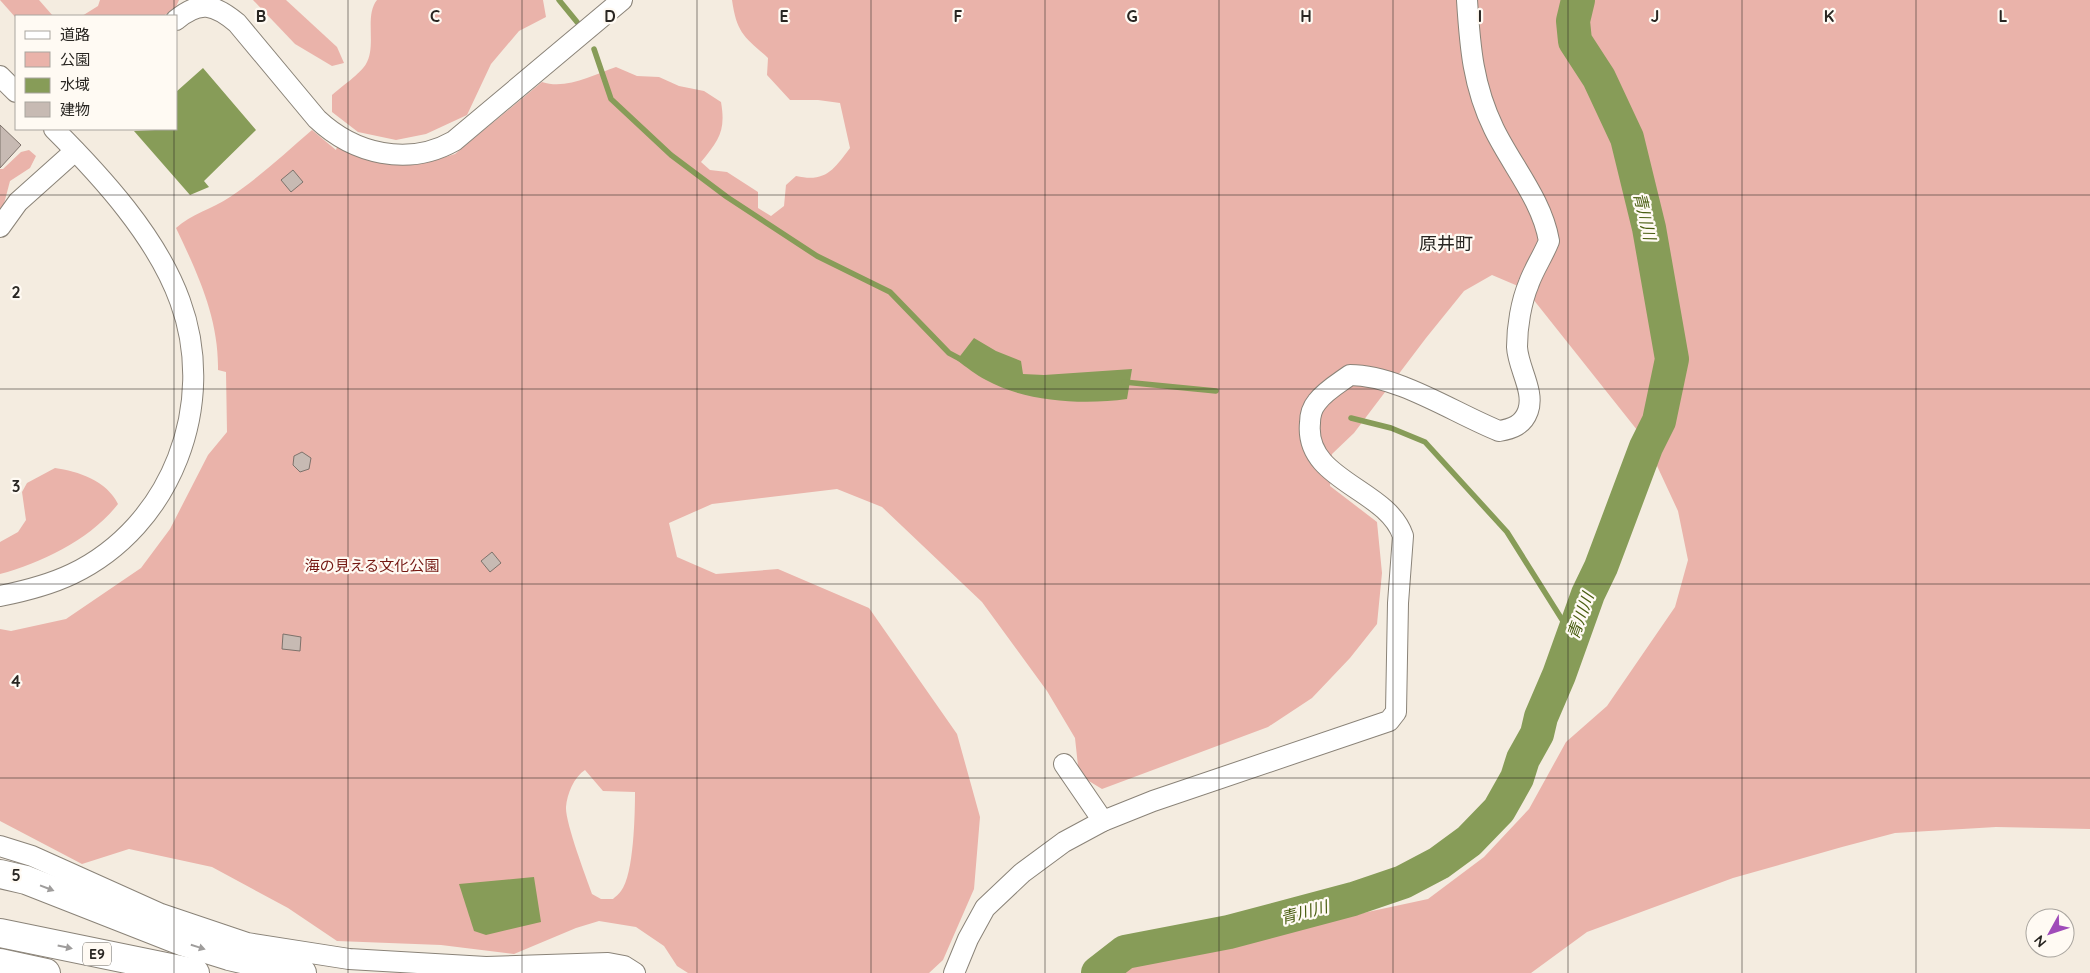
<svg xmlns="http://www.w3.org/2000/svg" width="2090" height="973" font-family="Quicksand,'Noto Sans JP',sans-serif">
<rect width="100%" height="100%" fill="#f4ece0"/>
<g fill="#eab3aa" fill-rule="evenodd">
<polygon points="0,0 39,0 53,16 16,18"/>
<polygon points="100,0 179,0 175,9 163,16 82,16 98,6"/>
<polygon points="253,0 286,0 337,47 344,63 332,66 295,44"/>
<path d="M377,0H543L546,17L519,31L491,64L467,115L426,134L396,140L358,132L332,112V95C341,87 361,73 366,64C377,45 364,16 377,0Z"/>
<path d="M732,0H2090V829L1996,827L1895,833L1842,847L1733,878L1587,932L1531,973H1113L1127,960L1167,955L1428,899L1484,857L1529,809L1566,742L1607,706L1675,607L1688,560L1678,511L1645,440L1525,289L1492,275L1464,291L1426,338L1354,433L1332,454L1330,486L1377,522L1382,573L1377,624L1350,658L1312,698L1268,727L1102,789L1079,775L1075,738L1047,691L982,602L882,507L837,489L712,504L669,523L677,557L716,574L778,569L869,608L957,734L980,817L974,889L943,960L929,973H688L677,966L664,946L636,927L599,921L576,928L514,954L441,945L337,941L288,908L212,867L129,849L82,864L0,821V629L11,631L66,619L141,568L170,529L208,455L227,432L226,372L218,370C219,319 198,274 176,228C191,214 212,209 230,197C259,178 285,153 312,130L336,150L337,147L371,158L426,163L455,154L542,82C566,90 593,75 616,67L637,76L659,77L679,86L704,91L721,102C726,131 719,140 701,162L710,170L727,172L758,192V208L771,216L784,206L786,185L796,176C826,183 834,169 850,148L840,103L818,100H790L767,75L768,58C744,36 737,34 732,0ZM585,770L603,791L635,792C635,813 634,875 621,891C619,894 615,897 613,899H601L592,894C586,877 565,822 566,807C567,794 574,777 585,770Z"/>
<polygon points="29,150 36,156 30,168 10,181 0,219 0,169 3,169 21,152"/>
<path d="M55,468C78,471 107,481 118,504C91,539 42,563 0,574V542L18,532L26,520L22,492L27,483Z"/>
</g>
<g fill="#879c58">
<polygon points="203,68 256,130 204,181 209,187 190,195 134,131 176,129 176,92"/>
<path d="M974,338L996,351L1021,361L1023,374L1044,375L1132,369L1127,399C1083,405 1025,402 986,380C976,375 966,367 957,360Z"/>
<polygon points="534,877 541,922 486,935 474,931 459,884"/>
</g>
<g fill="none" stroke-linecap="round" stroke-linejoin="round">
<g stroke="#879c58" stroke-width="5.5">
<polyline points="559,0 577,22"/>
<polyline points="594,49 611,99 671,155 727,197 817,256 890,292 949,353 964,361"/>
<polyline points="1124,382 1216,391"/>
<polyline points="1351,418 1391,428 1425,442 1507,532 1573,637"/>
</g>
<polyline stroke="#879c58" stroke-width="34" points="1098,973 1125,952 1229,932 1353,899 1403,882 1439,863 1469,841 1499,810 1517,778 1523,759 1537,734 1541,717 1559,675 1588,594 1601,567 1646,447 1659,421 1672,359 1649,228 1627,138 1599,78 1575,41 1573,21 1578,0"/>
</g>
<g fill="#c7bab3" stroke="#7d726b">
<polygon points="0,125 21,145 0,168"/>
<polygon points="293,170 303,182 291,192 281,180"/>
<polygon points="302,452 311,458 309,469 300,472 293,465 294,456"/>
<polygon points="492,552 501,563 490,572 481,561"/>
<polygon points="283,634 301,637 300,651 282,649"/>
</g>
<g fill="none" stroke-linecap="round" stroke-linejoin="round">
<g stroke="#8a8378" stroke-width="22">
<g id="minor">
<path d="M176,20C200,0 214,4 237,23L317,119C354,154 408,167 454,141L622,0"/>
<polyline points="0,76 16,92"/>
<polyline points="0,227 18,202 75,151"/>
<path d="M0,596C25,591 49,585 72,574C172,526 218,404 180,301C157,237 101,176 54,129"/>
<polyline points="1064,764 1103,821"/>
<polyline points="0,846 32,856 161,914 247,943 349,959 486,967 608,963 624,966 635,973"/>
<path d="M954,973L968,939L985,908L1022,873L1064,842L1103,821L1153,801L1389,721L1396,712L1398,603L1403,536C1387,488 1304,481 1310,423C1310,416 1312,408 1317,402C1325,391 1339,383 1350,375C1398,375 1454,413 1499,431C1512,429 1523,425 1528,411C1535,391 1518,368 1517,347C1517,327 1521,302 1529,283C1534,269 1543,256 1549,241C1542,200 1512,166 1494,129C1473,86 1470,47 1467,0"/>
</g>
</g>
<g stroke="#8a8378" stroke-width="30">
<g id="highway">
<polyline points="0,874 26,880 184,942 229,956 302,973"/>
<polyline points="0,933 195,973"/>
<polyline points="0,963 46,973"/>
</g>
</g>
<use href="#minor" stroke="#fff" stroke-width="20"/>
<use href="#highway" stroke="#fff" stroke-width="28"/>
</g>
<defs><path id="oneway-solid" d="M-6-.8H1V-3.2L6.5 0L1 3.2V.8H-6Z" transform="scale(1.25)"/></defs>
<g fill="#9f9d9c">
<use href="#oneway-solid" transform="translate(47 888) rotate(21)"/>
<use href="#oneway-solid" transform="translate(65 947) rotate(12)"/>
<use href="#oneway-solid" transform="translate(198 947) rotate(17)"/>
</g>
<path fill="none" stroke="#292622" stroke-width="1" stroke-opacity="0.55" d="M174,0V16M348,0V973M522,0V973M697,0V973M871,0V973M1045,0V973M1219,0V973M1393,0V973M1568,0V973M1742,0V973M1916,0V973M174,129V973M0,195H2090M0,389H2090M0,584H2090M0,778H2090"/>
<g text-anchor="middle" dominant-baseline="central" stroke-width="4.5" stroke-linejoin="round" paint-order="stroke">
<rect fill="#fffaf3" stroke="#696661" stroke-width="1" x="83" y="942.5" width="28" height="23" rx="4"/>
<g font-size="14" font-weight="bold" fill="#292622">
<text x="97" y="954">E9</text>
</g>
<g font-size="15" fill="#741812" stroke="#fffaf3">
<text x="372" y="565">海の見える文化公園</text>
</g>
<g font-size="16" font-style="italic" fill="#4a5e11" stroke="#fffaf3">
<text transform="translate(1645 216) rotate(77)">青川川</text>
<text transform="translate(1580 616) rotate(-70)">青川川</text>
<text transform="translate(1304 912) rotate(-15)">青川川</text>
</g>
<g font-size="18" fill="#292622" stroke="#fffaf3">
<text x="1446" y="243">原井町</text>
</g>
</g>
<g font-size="16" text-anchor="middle" font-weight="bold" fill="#292622" stroke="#fffaf3" stroke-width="4.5" stroke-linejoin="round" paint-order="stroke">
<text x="261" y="22">B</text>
<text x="435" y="22">C</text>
<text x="610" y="22">D</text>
<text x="784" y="22">E</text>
<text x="958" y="22">F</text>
<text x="1132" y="22">G</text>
<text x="1306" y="22">H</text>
<text x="1480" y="22">I</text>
<text x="1655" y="22">J</text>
<text x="1829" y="22">K</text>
<text x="2003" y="22">L</text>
<text x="16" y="298">2</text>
<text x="16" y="492">3</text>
<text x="16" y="687">4</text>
<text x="16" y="881">5</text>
</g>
<rect x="15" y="15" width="162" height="115" fill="#fffaf3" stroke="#a9a59f"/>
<rect x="25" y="31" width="25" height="8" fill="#ffffff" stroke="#a9a59f"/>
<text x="60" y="40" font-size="15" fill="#292622">道路</text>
<rect x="25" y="52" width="25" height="15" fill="#eab3aa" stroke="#a9a59f"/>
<text x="60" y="65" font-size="15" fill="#292622">公園</text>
<rect x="25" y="78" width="25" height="15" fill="#879c58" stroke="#a9a59f"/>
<text x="60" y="90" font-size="15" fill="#292622">水域</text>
<rect x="25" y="102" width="25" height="15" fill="#c7bab3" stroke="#a9a59f"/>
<text x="60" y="115" font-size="15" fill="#292622">建物</text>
<g transform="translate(2050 933) rotate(230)"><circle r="24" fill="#fffaf3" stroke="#a9a59f"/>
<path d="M0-4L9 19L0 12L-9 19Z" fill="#a04bb9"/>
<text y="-8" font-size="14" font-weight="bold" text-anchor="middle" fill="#292622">N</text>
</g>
</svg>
